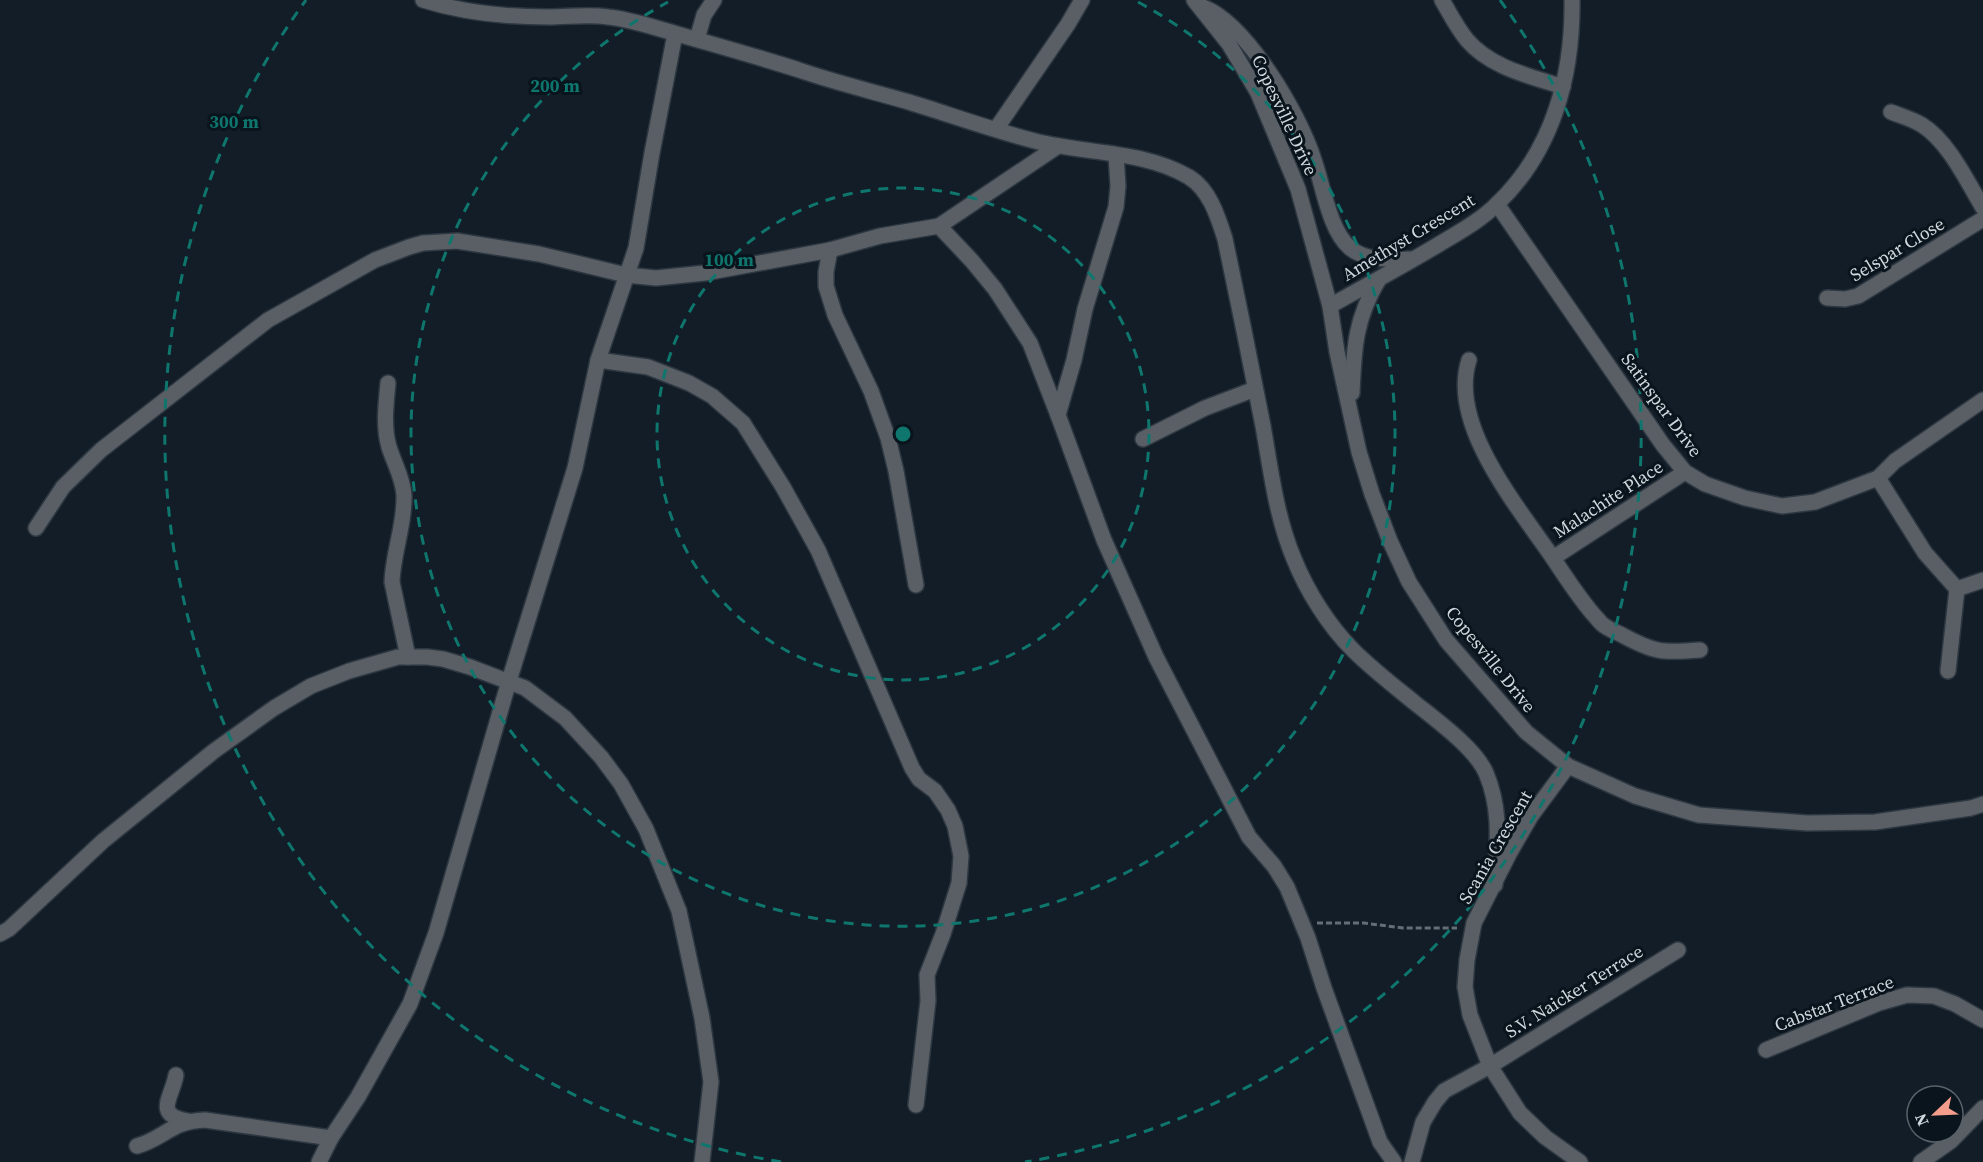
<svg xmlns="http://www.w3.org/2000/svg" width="1983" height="1162" font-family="'Source Serif 4',serif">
<rect width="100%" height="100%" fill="#121d27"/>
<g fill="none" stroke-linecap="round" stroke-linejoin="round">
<g stroke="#2d3741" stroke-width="18">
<g id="minor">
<path d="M423,0C464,13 506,17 549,17C568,17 588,14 608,17C630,19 652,27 674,33C715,45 755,56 796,69C833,82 871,91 909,102C951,115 992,130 1035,141C1085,154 1143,150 1189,177C1210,190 1218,217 1225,239C1238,301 1251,364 1263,426C1271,471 1276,516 1294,559C1307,591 1328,625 1353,650C1372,669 1394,686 1415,703C1436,720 1475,748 1486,773C1502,811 1497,845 1495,885"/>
<polyline points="1194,0 1229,44 1258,93 1298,189 1330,306 1337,352 1359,452 1372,494 1390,541 1409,582 1446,640 1526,732 1568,766 1635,796 1699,815 1807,823 1875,822 1971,808 1983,804"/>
<path d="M1442,0C1450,14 1457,28 1467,40C1491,68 1530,76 1563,87"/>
<path d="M1203,7C1247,24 1300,115 1314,160C1323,185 1329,230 1350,248C1367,262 1391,259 1412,259"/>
<polyline points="697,39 704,15 714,0"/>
<path d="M1891,112C1901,116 1912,119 1922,125C1948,141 1967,181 1983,208"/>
<polyline points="996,129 1068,24 1082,0"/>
<polyline points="1497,204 1663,445 1685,472 1705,484 1745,498 1782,506 1815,502 1878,478 1895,461 1983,400"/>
<polyline points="939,226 972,261 995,289 1030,343 1058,415 1104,540 1156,657 1249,837 1274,866 1287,887 1308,938 1324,988 1380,1142 1394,1162"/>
<polyline points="830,250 826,272 826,286 835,315 871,391 888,438 896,471 916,585"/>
<polyline points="1827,298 1845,299 1858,296 1983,219"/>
<path d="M1330,306C1367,285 1405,265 1441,243C1461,231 1481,220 1497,204C1553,151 1573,75 1572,0"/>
<polyline points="598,360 648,367 689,383 712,396 743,423 783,487 818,550 912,768 919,779 935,791 948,810 955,826 961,856 959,883 943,934 927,975 928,1001 916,1105"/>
<path d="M1469,360C1448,425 1519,508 1553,558C1566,578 1578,596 1593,614C1596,617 1599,621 1602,624C1608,629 1616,632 1622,635C1655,653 1663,653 1700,650"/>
<path d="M388,383C386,404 383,426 389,447C394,463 403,478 404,495C405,525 393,552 392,582L408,657"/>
<path d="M1352,393C1354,348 1355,319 1379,279"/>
<polyline points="1058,415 1074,360 1085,309 1116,207 1118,186 1116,155"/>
<polyline points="1143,439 1205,408 1255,389"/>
<polyline points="1878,478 1925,553 1957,589 1983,580"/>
<polyline points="36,528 63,487 101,450 268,320 375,260 409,247 423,243 457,241 539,254 626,275 656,278 705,273 830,250 880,236 939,226 1058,146"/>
<polyline points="1553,558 1685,472"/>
<polyline points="1948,671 1957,589"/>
<polyline points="1568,766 1531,816 1509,854 1474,923 1467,960 1465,987 1470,1015 1490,1066 1520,1113 1545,1137 1580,1162"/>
<polyline points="0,934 9,929 103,841 214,751 274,708 311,686 349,671 398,657 427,657 443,659 470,667 525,688 565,718 601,757 621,784 646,829 679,911 702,1018 711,1082 702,1162"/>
<polyline points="1766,1050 1879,1003 1907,995 1934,996 1955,1004 1983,1020"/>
<path d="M176,1075C172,1098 153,1115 188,1121"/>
<path d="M137,1146C165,1138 171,1121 205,1120L331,1138"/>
<polyline points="319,1162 331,1138 358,1097 410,1004 436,933 509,681 575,468 598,360 636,248 652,153 675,34"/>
<polyline points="1412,1162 1423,1122 1435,1102 1444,1091 1490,1066 1678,950"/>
<polyline points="1921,1162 1951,1141 1983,1108"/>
</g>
</g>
<polyline stroke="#646e76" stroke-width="3" stroke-dasharray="6 3" stroke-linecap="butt" points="1317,923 1364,923 1403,928 1457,928"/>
<use href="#minor" stroke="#595f64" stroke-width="15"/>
</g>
<g fill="none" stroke="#0f766e" stroke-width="3" stroke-dasharray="10 8">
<circle cx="903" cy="434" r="246"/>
<path d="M1138 2A492 492 0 1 1 668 2"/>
<path d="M781 1162A738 738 0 0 1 306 0M1500 0A738 738 0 0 1 1025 1162"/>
</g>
<g text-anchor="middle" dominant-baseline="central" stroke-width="6" stroke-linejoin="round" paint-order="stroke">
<g font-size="18" fill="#d0d8de" stroke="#09141d">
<text transform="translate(1285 115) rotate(65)">Copesville Drive</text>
<text transform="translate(1408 237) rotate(-31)">Amethyst Crescent</text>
<text transform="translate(1897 249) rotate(-31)">Selspar Close</text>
<text transform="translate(1662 405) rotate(54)">Satinspar Drive</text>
<text transform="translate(1608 499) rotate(-33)">Malachite Place</text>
<text transform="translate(1491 659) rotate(51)">Copesville Drive</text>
<text transform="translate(1495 847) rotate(-60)">Scania Crescent</text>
<text transform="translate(1574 991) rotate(-32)">S.V. Naicker Terrace</text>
<text transform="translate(1834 1003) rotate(-21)">Cabstar Terrace</text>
</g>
</g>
<circle cx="903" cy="434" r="9" fill="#0f766e" stroke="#09141d" stroke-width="3"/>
<g font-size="18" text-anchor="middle" font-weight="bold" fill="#0f766e" stroke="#09141d" stroke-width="6" stroke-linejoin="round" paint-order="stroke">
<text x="555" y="92">200 m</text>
<text x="234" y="128">300 m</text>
<text x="729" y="266">100 m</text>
</g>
<g transform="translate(1935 1114) rotate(247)"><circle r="28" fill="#09141d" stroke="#59626a" stroke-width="1.5"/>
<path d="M0-4.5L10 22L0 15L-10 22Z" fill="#f59d8d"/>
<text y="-9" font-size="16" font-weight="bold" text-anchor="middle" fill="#d0d8de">N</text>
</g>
</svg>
